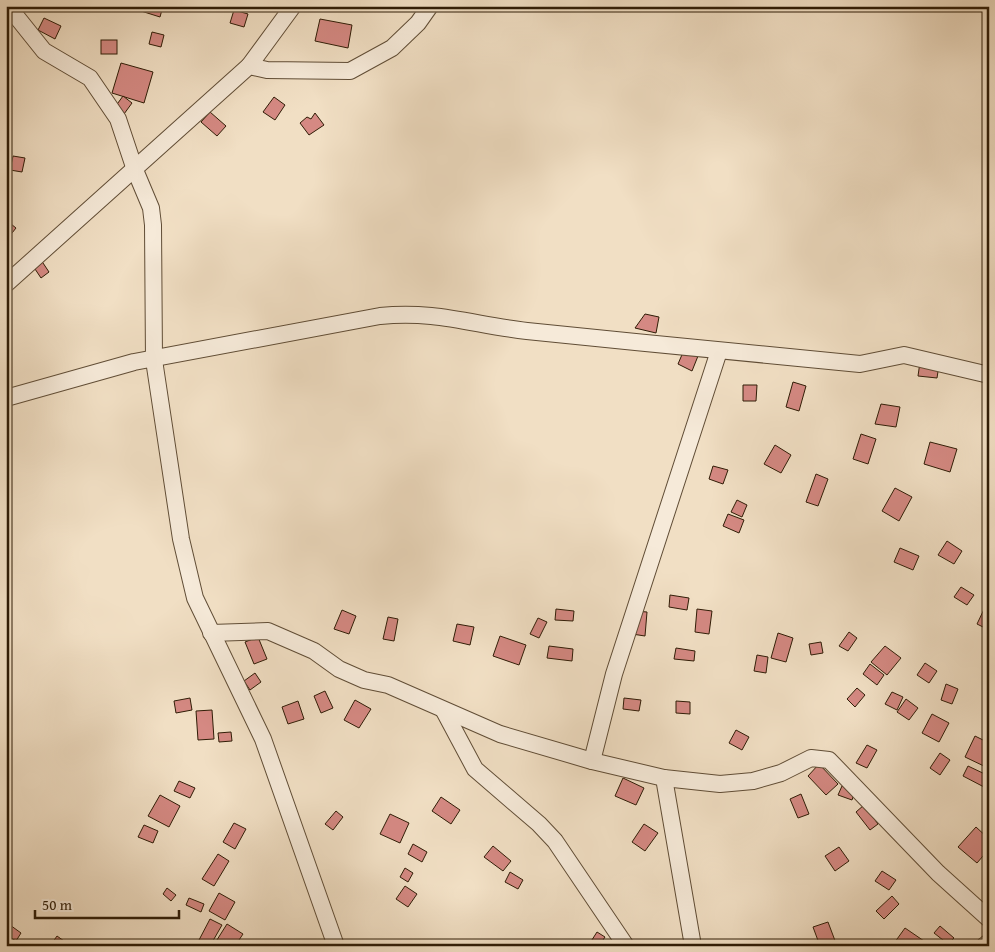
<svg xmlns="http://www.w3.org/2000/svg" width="995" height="952" font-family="'Gentium Book Plus',serif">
<rect width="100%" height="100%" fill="#f1dfc4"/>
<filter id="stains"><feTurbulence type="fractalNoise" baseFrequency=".004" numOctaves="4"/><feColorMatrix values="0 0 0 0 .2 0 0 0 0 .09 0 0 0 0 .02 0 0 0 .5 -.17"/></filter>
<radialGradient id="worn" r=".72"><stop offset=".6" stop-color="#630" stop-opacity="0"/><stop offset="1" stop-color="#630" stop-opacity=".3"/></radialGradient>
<g fill="#d58983" stroke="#2f1c06">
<polygon points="143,6 163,6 160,17 141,11"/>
<polygon points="234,10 248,14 244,27 230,23"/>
<polygon points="44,18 61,26 55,39 38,30"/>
<polygon points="320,19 352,25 348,48 315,41"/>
<polygon points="152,32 164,35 161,47 149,44"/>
<rect x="101" y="40" width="16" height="14"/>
<polygon points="121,63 153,72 144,103 112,93"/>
<polygon points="123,96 132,103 124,114 115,107"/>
<polygon points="274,97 285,105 275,120 263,112"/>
<polygon points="210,112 226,126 217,136 201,122"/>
<polygon points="315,113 324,125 309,135 300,123 307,117 311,119"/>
<polygon points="13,156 25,158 22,172 10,170"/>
<polygon points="6,220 16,228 8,238 6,236"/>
<polygon points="41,260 49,272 41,278 33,266"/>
<polygon points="645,314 659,317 656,333 635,328"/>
<polygon points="684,350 698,356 692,371 678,364"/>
<polygon points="920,362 939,365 937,378 918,376"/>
<polygon points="793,382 806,386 799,411 786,407"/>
<polygon points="743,385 757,385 756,401 743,401"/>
<polygon points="881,404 900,407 896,427 875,424"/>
<polygon points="861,434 876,439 868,464 853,459"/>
<polygon points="930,442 957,449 950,472 924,464"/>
<polygon points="775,445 791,455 781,473 764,464"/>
<polygon points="713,466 728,470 723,484 709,479"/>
<polygon points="816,474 828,479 818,506 806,502"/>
<polygon points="895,488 912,497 899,521 882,511"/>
<polygon points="737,500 747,505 742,517 731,512"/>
<polygon points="728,514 744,520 739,533 723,526"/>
<polygon points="947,541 962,551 954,564 938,555"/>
<polygon points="900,548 919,556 913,570 894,562"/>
<polygon points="961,587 974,595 967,605 954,597"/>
<polygon points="670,595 689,598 687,610 669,607"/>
<polygon points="987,603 989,604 989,630 977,624"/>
<polygon points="556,609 574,611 573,621 555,620"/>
<polygon points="697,609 712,611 709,634 695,632"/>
<polygon points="342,610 356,616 349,634 334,629"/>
<polygon points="635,611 647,612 645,636 632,634"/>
<polygon points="388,617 398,619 394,641 383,639"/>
<polygon points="538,618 547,622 539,638 530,634"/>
<polygon points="457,624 474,627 470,645 453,641"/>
<polygon points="849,632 857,638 848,651 839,646"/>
<polygon points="778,633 793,638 786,662 771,658"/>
<polygon points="500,636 526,645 519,665 493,656"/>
<polygon points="258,637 267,659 254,664 245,642"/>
<polygon points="821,642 823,653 811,655 809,644"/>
<polygon points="549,646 573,649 572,661 547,658"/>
<polygon points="885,646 901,658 887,675 871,662"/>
<polygon points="676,648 695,651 694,661 674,659"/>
<polygon points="757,655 768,657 766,673 754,671"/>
<polygon points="925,663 937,671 929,683 917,675"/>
<polygon points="870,664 884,675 877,685 863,674"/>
<polygon points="255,673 261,682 250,690 244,681"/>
<polygon points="946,684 958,689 952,704 941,700"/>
<polygon points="857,688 865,695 855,707 847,699"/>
<polygon points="325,691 333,708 321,713 314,696"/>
<polygon points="892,692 903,697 897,710 885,704"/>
<polygon points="190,698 192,710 176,713 174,701"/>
<polygon points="624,698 641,700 639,711 623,709"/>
<polygon points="906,699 918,708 909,720 897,712"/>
<polygon points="355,700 371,709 359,728 344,720"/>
<polygon points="298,701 304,719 288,724 282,707"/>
<polygon points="676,701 690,702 690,714 676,713"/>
<polygon points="212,710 214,739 198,740 196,711"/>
<polygon points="932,714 949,723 939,742 922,733"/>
<polygon points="736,730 749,737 742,750 729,743"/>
<polygon points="231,732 232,741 219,742 218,733"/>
<polygon points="975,736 989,743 989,761 986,767 965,757"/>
<polygon points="867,745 877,750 867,768 856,763"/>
<polygon points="940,753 950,760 940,775 930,768"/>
<polygon points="819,764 838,784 826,795 808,776"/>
<polygon points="968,766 989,776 984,787 963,776"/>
<polygon points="623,778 644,788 636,805 615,796"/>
<polygon points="179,781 195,788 190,798 174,791"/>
<polygon points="842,786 855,791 852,800 838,795"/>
<polygon points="801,794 809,814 798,818 790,799"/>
<polygon points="160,795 180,806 169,827 148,816"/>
<polygon points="441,797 460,810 451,824 432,811"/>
<polygon points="864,805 878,824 870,830 856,812"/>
<polygon points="336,811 343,817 333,830 325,824"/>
<polygon points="390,814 409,823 400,843 380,834"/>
<polygon points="234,823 246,829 235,849 223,842"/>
<polygon points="644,824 658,833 645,851 632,842"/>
<polygon points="144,825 158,831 153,843 138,837"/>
<polygon points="976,827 989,839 989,849 977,863 958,847"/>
<polygon points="413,844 427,852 422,862 408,854"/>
<polygon points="493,846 511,861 503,871 484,857"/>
<polygon points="839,847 849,861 835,871 825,856"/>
<polygon points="218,854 229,861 214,886 202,879"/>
<polygon points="405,868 413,873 408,882 400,877"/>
<polygon points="882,871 896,880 889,890 875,881"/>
<polygon points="510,872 523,880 518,889 505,882"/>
<polygon points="405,886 417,894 408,907 396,899"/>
<polygon points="167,888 176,895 171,901 163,894"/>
<polygon points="219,893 235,902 225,920 209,911"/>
<polygon points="892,896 899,904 884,919 876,911"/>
<polygon points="189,898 204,904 201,912 186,905"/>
<polygon points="210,919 222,925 210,946 199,940"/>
<polygon points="828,922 837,946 820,946 813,927"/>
<polygon points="227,924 243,934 235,946 219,946 215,943"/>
<polygon points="10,925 21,933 16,941 6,935"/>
<polygon points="940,926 954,938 948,944 934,933"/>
<polygon points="905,928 924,941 920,946 892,946"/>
<polygon points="597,932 605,937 599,946 588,946"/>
<polygon points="57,936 71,946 50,946"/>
</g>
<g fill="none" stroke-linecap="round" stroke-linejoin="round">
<g stroke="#604d36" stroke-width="18">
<g id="minor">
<polyline points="8,6 44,51 90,78 118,119 135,170 151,208 153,225 154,360 181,539 195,598 263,739 336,946"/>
<polyline points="249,66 293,6"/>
<polyline points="6,284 249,66 267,70 350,71 392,48 418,23 430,6"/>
<path d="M6,398L134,362L380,316C435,310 474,325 527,331C638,342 749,354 860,364L904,355L989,375"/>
<polyline points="211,633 268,631 314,651 339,669 364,680 388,685 500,734 592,761 664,778 720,784 753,781 781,773 811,758 829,760 938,873 989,919"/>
<polyline points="444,711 475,769 539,824 555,841 626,946"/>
<polyline points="592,761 614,674 719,351"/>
<polyline points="664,778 693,946"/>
<polyline points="984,946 989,942"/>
</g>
</g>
<use href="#minor" stroke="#f6ead9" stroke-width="16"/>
</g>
<rect width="995" height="952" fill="none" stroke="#f1dfc4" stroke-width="25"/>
<rect x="8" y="8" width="980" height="937" fill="none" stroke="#2f1c06" stroke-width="2.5"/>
<rect x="12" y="12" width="970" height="927" fill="none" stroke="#2f1c06"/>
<path d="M35 910v8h144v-8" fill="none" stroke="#2f1c06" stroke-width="2.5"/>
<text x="42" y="910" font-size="15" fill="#2f1c06" stroke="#f6ead9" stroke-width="4" paint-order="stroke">50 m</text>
<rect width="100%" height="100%" filter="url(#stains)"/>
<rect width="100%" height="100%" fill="url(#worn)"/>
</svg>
